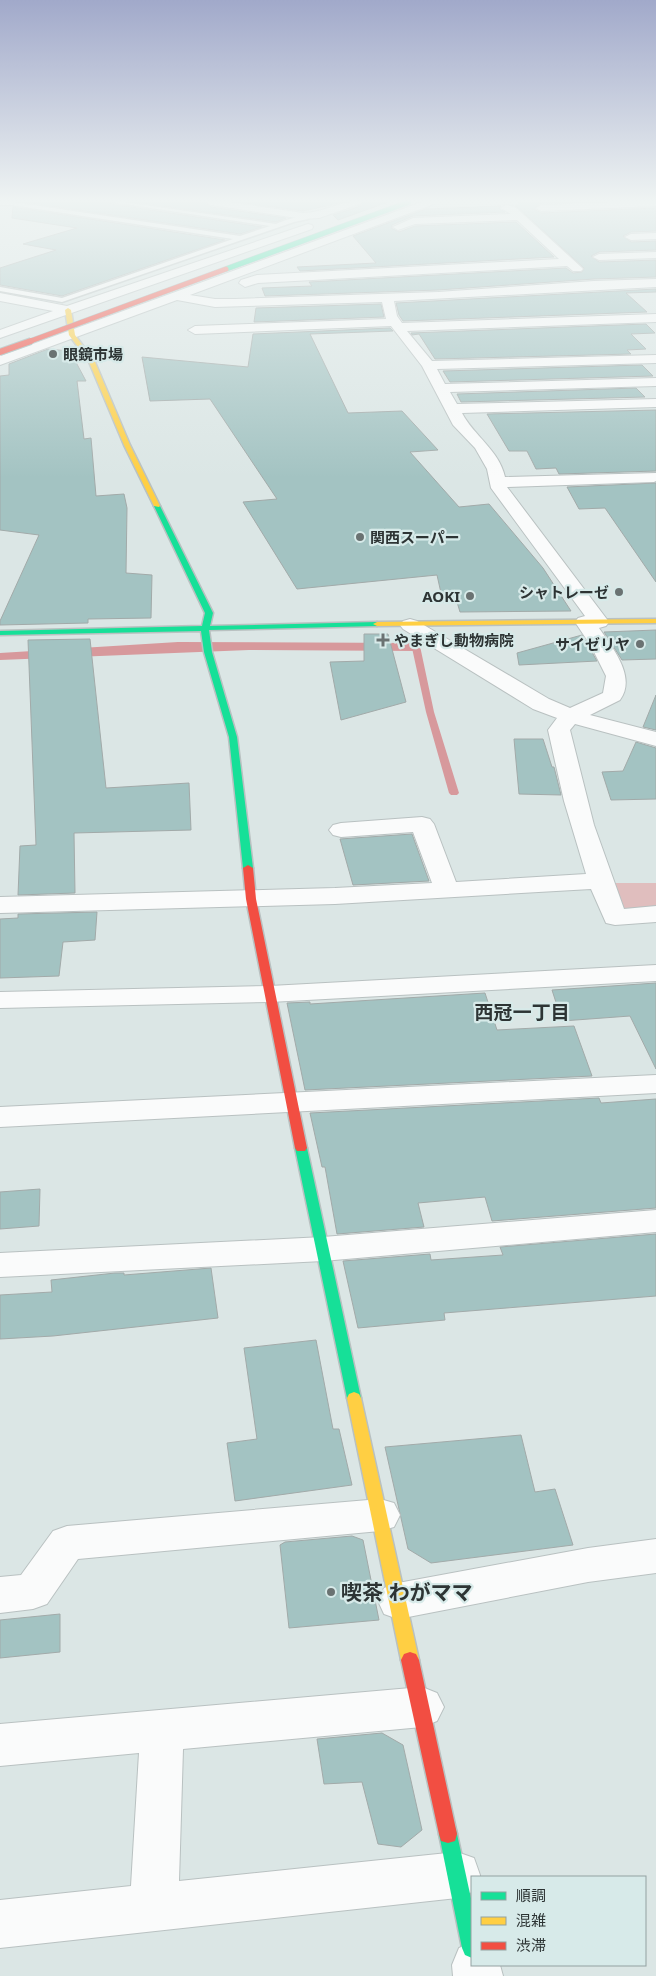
<svg xmlns="http://www.w3.org/2000/svg" width="656" height="1976" font-family="'Noto Sans','Noto Sans JP',sans-serif">
<rect width="100%" height="100%" fill="#dbe6e5"/>
<polygon fill="#e0bebe" points="609,883 656,883 656,907 621,910"/>
<polygon fill="#d7999c" points="178,642 417,643 419,651 249,650 0,660 0,653"/>
<g fill="none" stroke-linecap="round" stroke-linejoin="round">
<polygon fill="#d7999c" fill-rule="evenodd" points="402,644 416,644 420,646 434,712 459,793 457,795 451,795 449,793 426,712 412,648 402,648"/>
</g>
<g fill="#a3c3c2" stroke="#a2aaa9">
<polygon points="23,202 109,202 111,204 262,227 240,234"/>
<polygon points="133,202 204,202 211,207 286,218 276,222"/>
<polygon points="238,202 344,202 303,211"/>
<polygon points="363,202 388,202 338,220 333,215 361,206"/>
<polygon points="517,202 581,202 541,203 534,209 541,213 656,208 656,231 631,232 623,236 631,242 656,241 656,250 599,252 591,256 599,262 656,260 656,277 594,279 438,290 265,296 262,288 312,286 309,282 566,268 573,273 582,272 584,268 515,205 521,205"/>
<polygon points="501,206 499,209 505,212 413,216 392,225 391,228 399,232 415,226 516,222 554,257 300,271 297,267 376,263 353,236 426,209"/>
<polygon points="13,207 225,240 62,296 0,285 0,268 56,250 23,244 77,228 12,218"/>
<polygon points="656,289 656,292 626,293 647,312 403,321 399,315 396,303"/>
<polygon points="381,304 384,317 254,322 256,308"/>
<polygon points="646,324 655,333 631,334 646,349 627,350 631,354 435,359 419,334 412,335 411,333"/>
<polygon points="390,328 393,331 310,334 348,413 402,411 438,450 410,452 459,507 489,504 543,568 571,611 460,612 457,602 443,602 437,575 297,589 243,502 277,499 210,399 150,401 142,357 248,367 253,334"/>
<polygon points="48,349 70,351 86,381 77,381 84,439 91,438 96,496 124,494 127,508 126,573 152,575 151,618 88,619 88,623 0,625 0,621 39,535 0,530 0,376 9,375 9,364"/>
<polygon points="642,365 653,376 450,382 443,371"/>
<polygon points="636,388 645,397 461,402 457,394"/>
<polygon points="656,410 656,471 559,474 556,468 536,469 527,451 509,451 487,414"/>
<polygon points="656,483 656,582 605,508 579,509 567,487"/>
<polygon points="656,630 656,659 622,660 604,632"/>
<polygon points="364,634 388,634 406,702 341,720 330,662 364,661"/>
<polygon points="582,635 597,661 519,665 517,653"/>
<polygon points="90,639 106,788 189,783 191,830 74,833 75,893 18,895 20,846 36,845 28,640"/>
<polygon points="656,695 656,730 643,727"/>
<polygon points="514,739 543,739 552,767 554,767 561,795 519,794"/>
<polygon points="636,742 656,748 656,799 611,800 602,772 623,771"/>
<polygon points="412,834 429,881 353,885 340,839"/>
<polygon points="97,912 95,940 63,942 59,976 0,978 0,919 18,918 18,914"/>
<polygon points="656,983 656,1069 630,1016 562,1021 552,990"/>
<polygon points="485,993 497,1030 574,1026 592,1076 305,1090 287,1003 310,1002 310,1004"/>
<polygon points="599,1098 601,1103 656,1099 656,1208 492,1221 485,1197 418,1203 424,1227 337,1234 325,1167 322,1167 310,1113"/>
<polygon points="40,1189 39,1226 0,1229 0,1192"/>
<polygon points="656,1234 656,1296 444,1313 445,1320 358,1328 343,1261 430,1254 431,1260 503,1255 500,1247"/>
<polygon points="211,1268 218,1318 53,1336 0,1339 0,1295 52,1292 51,1280 115,1273 124,1273 124,1275"/>
<polygon points="316,1340 333,1429 339,1429 352,1485 235,1501 227,1443 257,1439 244,1348"/>
<polygon points="521,1435 535,1492 555,1489 573,1545 431,1563 408,1549 385,1447"/>
<polygon points="352,1536 363,1540 379,1620 289,1628 280,1545 285,1542"/>
<polygon points="60,1614 60,1652 0,1658 0,1620"/>
<polygon points="382,1733 403,1745 422,1830 401,1847 378,1844 362,1782 324,1784 317,1739"/>
</g>
<g fill="none" stroke-linecap="round" stroke-linejoin="round">
<g stroke="#b9c1c1" stroke-width="3">
<path id="lane" d="M0,202H13L240,236L270,226L111,202H123L276,224C286,220 298,215 308,219L294,222L62,302L0,291V287L62,298L233,239L11,205H0Z"/>
</g>
<g stroke="#b9c1c1" stroke-width="2">
<g id="street">
<path d="M206,202H228L303,213C323,213 341,200 361,202L360,204L319,218L303,219L211,205Z"/>
<path d="M422,202H435L434,204L190,295L215,299H235L438,292L594,281L656,279V287L394,301L397,316L402,323L656,314V322L407,331L432,361L656,355V363L437,369L445,384L656,378V386L450,392L457,404L656,399V407L462,413C474,436 499,450 505,477L656,473V481L654,482L507,487L609,622L606,626L599,628C612,647 637,677 620,700L590,715L656,732V746L575,724L570,730L594,825L624,909L656,906V922L615,925L606,923L591,889L335,904L0,913V897L335,888L432,883L413,832L341,837L333,835L329,830L333,825L341,823L422,817L430,819L434,824L456,882L586,874L564,801L548,730L557,718L533,709L403,629L400,625L403,621L410,619L417,621L549,699L570,708L603,693L606,676L591,646L575,622L578,618L585,616L491,488L487,469L475,448L453,425L422,366L391,326L195,334L188,330L195,326L386,319L382,302L215,307L177,300L0,365V356Z"/>
<polygon points="618,202 656,202 656,206 541,211 536,208 541,205"/>
<polygon points="506,205 515,207 524,215 581,267 583,269 581,271 573,271 567,266 258,283 245,287 239,283 241,280 257,275 559,259 517,220 415,224 398,230 393,227 413,218 511,214 501,208"/>
<polygon points="308,224 312,225 313,227 312,229 0,338 0,330 53,311 0,301 0,293 67,306"/>
<polygon points="656,233 656,239 631,240 625,237 631,234"/>
<polygon points="656,252 656,258 599,260 593,257 599,254"/>
<polygon points="656,965 656,981 270,1002 0,1008 0,992 270,986"/>
<polygon points="656,1075 656,1093 0,1127 0,1107"/>
<polygon points="656,1210 656,1232 323,1261 0,1277 0,1253 323,1237"/>
<polygon points="380,1499 394,1503 400,1515 394,1527 380,1531 78,1559 47,1604 33,1609 0,1613 0,1577 21,1575 53,1531 67,1526"/>
<polygon points="656,1539 656,1573 588,1582 398,1619 384,1614 378,1601 384,1588 398,1583 588,1548"/>
<polygon points="422,1687 437,1693 444,1707 437,1721 422,1727 183,1749 179,1881 457,1852 474,1858 480,1875 480,1877 472,1877 472,1892 457,1898 0,1948 0,1900 131,1886 139,1753 0,1766 0,1724"/>
<polygon points="472,1942 472,1965 500,1965 503,1976 453,1976 452,1965 459,1948"/>
</g>
</g>
<g stroke="#b9c1c1" stroke-width="3">
<g id="fast">
<polygon points="157,504 160,506 213,613 210,626 377,622 381,624 377,626 209,630 212,652 237,737 253,868 252,870 248,871 243,868 229,737 204,652 201,631 0,635 0,631 202,626 205,613 154,506"/>
<polygon points="301,1144 305,1145 307,1148 361,1398 359,1402 354,1404 349,1402 347,1398 295,1148 297,1145"/>
<polygon points="448,1825 455,1827 457,1834 472,1903 472,1958 465,1955 462,1948 439,1834 441,1827"/>
</g>
</g>
<g stroke="#b9c1c1" stroke-width="3">
<g id="slow">
<polygon points="68,308 71,310 75,335 95,362 130,445 160,506 159,507 154,506 124,445 89,362 69,335 65,310"/>
<polygon points="656,619 656,623 377,626 373,624 377,622"/>
<polygon points="354,1392 359,1394 361,1398 419,1660 416,1666 410,1668 404,1666 401,1660 347,1398 349,1394"/>
</g>
</g>
<g stroke="#b9c1c1" stroke-width="3">
<g id="jam">
<polygon points="248,865 253,868 256,899 307,1148 305,1151 297,1151 295,1148 246,899 243,868"/>
<polygon points="410,1652 416,1654 419,1660 457,1834 455,1841 448,1843 441,1841 439,1834 401,1660 404,1654"/>
</g>
</g>
<use href="#lane" fill="#fafbfb" fill-rule="evenodd"/>
<use href="#street" fill="#fafbfb" fill-rule="evenodd"/>
<use href="#fast" fill="#16e098" fill-rule="evenodd"/>
<use href="#slow" fill="#ffcf43" fill-rule="evenodd"/>
<use href="#jam" fill="#f24e42" fill-rule="evenodd"/>
<g stroke="#99b4b3" stroke-width="6" stroke-linecap="butt">
<polyline id="fast-bridge" points="226,269 409,202"/>
</g>
<g stroke="#99b4b3" stroke-width="6" stroke-linecap="butt">
<polyline id="jam-bridge-far1" points="28,342 226,269"/>
</g>
<g stroke="#99b4b3" stroke-width="8" stroke-linecap="butt">
<polyline id="jam-bridge" points="0,352 31,341"/>
</g>
<use href="#fast-bridge" stroke="#16e098" stroke-width="5"/>
<use href="#jam-bridge-far1" stroke="#f24e42" stroke-width="5"/>
<use href="#jam-bridge" stroke="#f24e42" stroke-width="6"/>
</g>
<linearGradient id="sky" x2="0" y2="1"><stop stop-color="#a1a9ca"/><stop offset="0.42" stop-color="#eff4f3"/><stop offset="1" stop-color="#eff4f3" stop-opacity="0"/></linearGradient>
<rect width="656" height="478" fill="url(#sky)"/>
<g fill="#6a7272" stroke="#d7eae9" stroke-width="2">
<circle cx="53" cy="354" r="5"/>
<circle cx="360" cy="537" r="5"/>
<circle cx="619" cy="592" r="5"/>
<circle cx="470" cy="596" r="5"/>
<path d="M380.5 632.5h5v5h5v5h-5v5h-5v-5h-5v-5h5z"/>
<circle cx="640" cy="644" r="5"/>
<circle cx="331" cy="1592" r="5"/>
</g>
<g text-anchor="middle" dominant-baseline="central" stroke-width="4.5" stroke-linejoin="round" paint-order="stroke">
<g font-size="15" font-weight="bold" fill="#2d3434" stroke="#d7eae9" text-anchor="start">
<text x="63" y="354">眼鏡市場</text>
<text x="370" y="537">関西スーパー</text>
<text x="609" y="592" text-anchor="end">シャトレーゼ</text>
<text x="460" y="596" text-anchor="end">AOKI</text>
<text x="394" y="640">やまぎし動物病院</text>
<text x="630" y="644" text-anchor="end">サイゼリヤ</text>
</g>
<g font-size="19" font-weight="bold" fill="#2d3434" stroke="#d7eae9">
<text x="522" y="1012">西冠一丁目</text>
</g>
<g font-size="21" font-weight="bold" fill="#2d3434" stroke="#d7eae9" text-anchor="start">
<text x="341" y="1592">喫茶 わがママ</text>
</g>
</g>
<rect x="471" y="1876" width="175" height="90" fill="#d7eae9" stroke="#93a1a1"/>
<rect x="481" y="1892" width="25" height="8" fill="#16e098" stroke="#93a1a1"/>
<text x="516" y="1901" font-size="15" fill="#2d3434">順調</text>
<rect x="481" y="1917" width="25" height="8" fill="#ffcf43" stroke="#93a1a1"/>
<text x="516" y="1926" font-size="15" fill="#2d3434">混雑</text>
<rect x="481" y="1942" width="25" height="8" fill="#f24e42" stroke="#93a1a1"/>
<text x="516" y="1951" font-size="15" fill="#2d3434">渋滞</text>
</svg>
